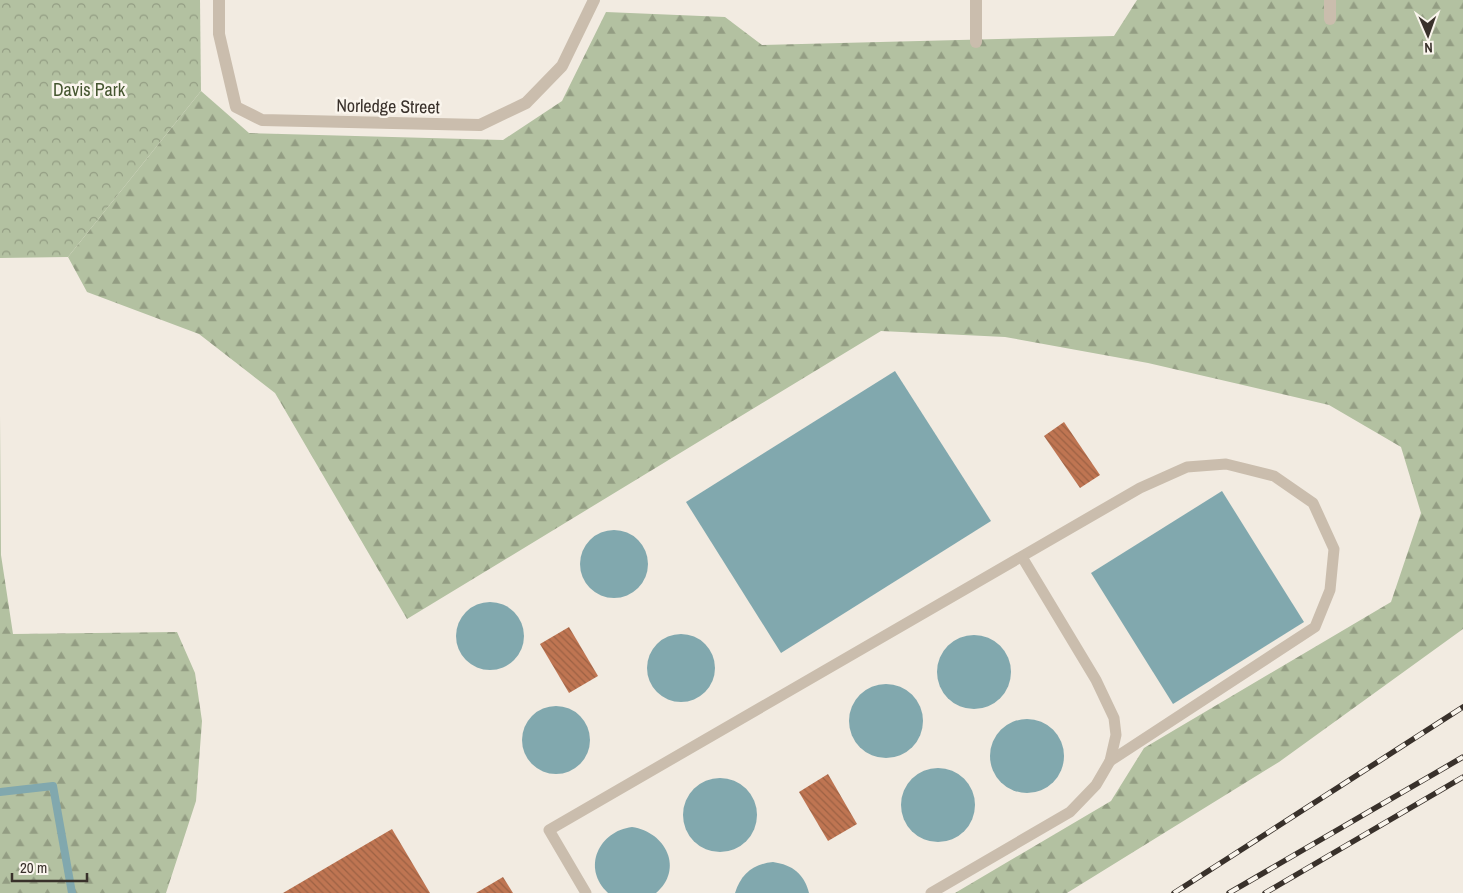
<svg xmlns="http://www.w3.org/2000/svg" width="1463" height="893" font-family="'Archivo Narrow',sans-serif">
<defs>
<pattern id="forest-firs" width="22" height="20" patternUnits="userSpaceOnUse" patternTransform="scale(1.25)"><rect width="22" height="20" fill="#b3c1a1"/><path d="M5 1l3.5 6h-7zM16 11l3.5 6h-7z" fill="#939d83"/></pattern>
<pattern id="park-crowns" width="20" height="18" patternUnits="userSpaceOnUse" patternTransform="scale(1.25)"><rect width="20" height="18" fill="#b3c1a1"/><path d="M2 6a3 3 0 1 1 6 0M12 15a3 3 0 1 1 6 0" fill="none" stroke="#939d83"/></pattern>
<pattern id="building-back-hatch" width="6" height="6" patternUnits="userSpaceOnUse" patternTransform="scale(1.25)"><rect width="6" height="6" fill="#bf7552"/><path d="M-1 5l2 2M0 0l6 6M5-1l2 2" fill="none" stroke="#9c6144"/></pattern>
</defs>
<rect width="100%" height="100%" fill="#f2ebe1"/>
<g fill="url(#forest-firs)">
<polygon points="1137,0 1463,0 1463,629 1279,762 1067,893 955,893 1111,801 1144,748 1391,602 1421,513 1401,447 1329,405 1148,363 1005,337 881,331 407,619 275,393 199,334 87,292 68,257 201,91 249,133 503,140 562,101 606,12 725,17 762,45 1114,36"/>
<polygon points="0,415 1,555 13,634 177,632 195,673 202,721 196,801 166,893 0,893"/>
</g>
<polygon fill="url(#park-crowns)" points="0,0 200,0 201,91 68,257 0,258"/>
<g fill="#81a8ae">
<polygon points="895,371 991,521 781,653 686,502"/>
<polygon points="1222,491 1304,622 1173,704 1091,573"/>
<circle cx="614" cy="564" r="34"/>
<circle cx="490" cy="636" r="34"/>
<circle cx="681" cy="668" r="34"/>
<circle cx="974" cy="672" r="37"/>
<circle cx="886" cy="721" r="37"/>
<circle cx="556" cy="740" r="34"/>
<circle cx="1027" cy="756" r="37"/>
<circle cx="938" cy="805" r="37"/>
<circle cx="720" cy="815" r="37"/>
<path d="M632,827C666,832 684,869 656,893H608C581,868 599,831 632,827Z"/>
<path d="M773,862C793,865 804,874 809,893H735C741,874 753,864 773,862Z"/>
</g>
<g fill="none" stroke-linecap="round" stroke-linejoin="round">
<polyline stroke="#81a8ae" stroke-width="8" points="0,792 53,786 72,893"/>
</g>
<g fill="url(#building-back-hatch)">
<polygon points="1064,422 1100,475 1080,488 1044,436"/>
<polygon points="569,627 598,676 569,693 540,644"/>
<polygon points="828,774 857,824 828,841 799,792"/>
<polygon points="392,829 430,893 283,893"/>
<polygon points="503,877 513,893 476,893"/>
</g>
<g fill="none" stroke-linecap="round" stroke-linejoin="round">
<g stroke="#cabdad" stroke-width="11">
<polyline points="586,893 549,830 1140,488 1187,467 1226,464 1274,476 1313,503 1334,549 1330,590 1315,627 1110,761"/>
<polyline points="931,893 1070,812 1096,785 1110,761 1116,735 1114,718 1096,680 1022,557"/>
</g>
<g stroke="#cabdad" stroke-width="12">
<polyline points="219,0 219,34 236,107 262,120 480,125 526,103 562,66 594,0"/>
<polyline points="976,0 976,42"/>
<polyline points="1330,19 1330,0"/>
</g>
<g stroke="#39312b" stroke-width="5.5">
<g id="rail">
<polyline points="1174,893 1463,707"/>
<polyline points="1229,893 1463,757"/>
<polyline points="1265,893 1463,777"/>
</g>
</g>
<use href="#rail" stroke="#faf5ed" stroke-width="4" stroke-dasharray="11" stroke-linecap="butt"/>
</g>
<g text-anchor="middle" dominant-baseline="central" stroke-width="5" stroke-linejoin="round" paint-order="stroke">
<g font-size="18" fill="#455630" stroke="#faf5ed">
<text x="89" y="89">Davis Park</text>
</g>
<g font-size="18" fill="#39312b" stroke="#faf5ed">
<text transform="translate(388 106) rotate(1)">Norledge Street</text>
</g>
</g>
<g transform="translate(1428 35) rotate(178)" stroke="#faf5ed" stroke-width="4" paint-order="stroke">
<path d="M0-4L9 19L0 12L-9 19Z" fill="#39312b"/>
<text y="-8" font-size="14" font-weight="bold" text-anchor="middle" fill="#39312b">N</text>
</g>
<path d="M12 873v8h75v-8" fill="none" stroke="#39312b" stroke-width="2.5"/>
<text x="20" y="873" font-size="15" fill="#39312b" stroke="#faf5ed" stroke-width="4" paint-order="stroke">20 m</text>
</svg>
